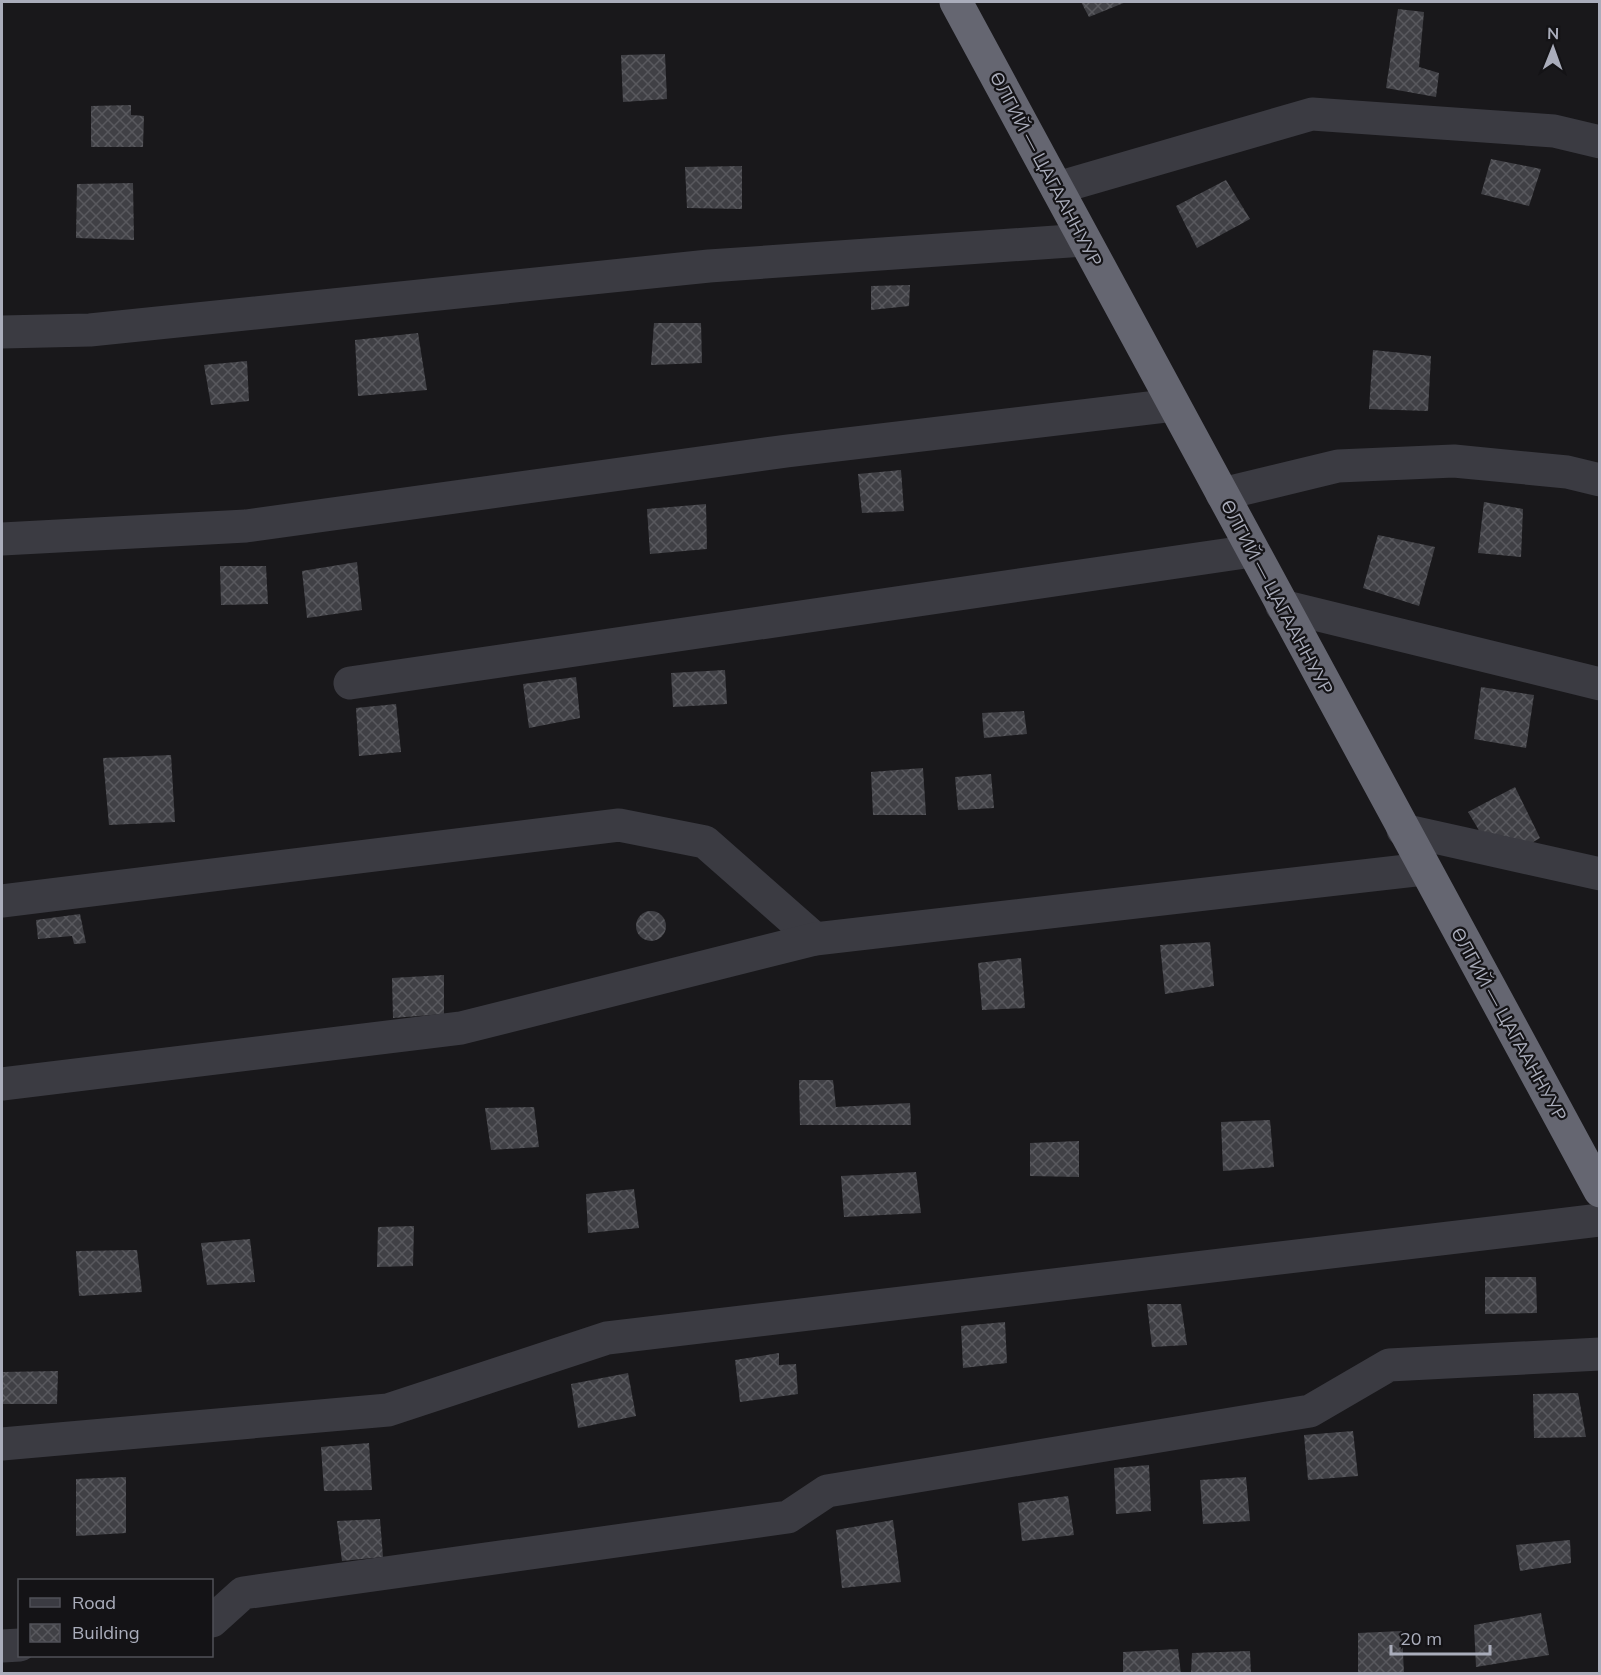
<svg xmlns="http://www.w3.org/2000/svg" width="1601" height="1675" font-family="Mulish,sans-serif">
<defs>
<pattern id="building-cross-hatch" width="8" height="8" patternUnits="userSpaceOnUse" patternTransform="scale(1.5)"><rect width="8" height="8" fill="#404045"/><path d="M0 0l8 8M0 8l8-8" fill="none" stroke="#59595e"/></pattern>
</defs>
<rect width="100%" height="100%" fill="#19181b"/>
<g fill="url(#building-cross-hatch)">
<polygon points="1081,2 1126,2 1089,17"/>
<polygon points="1398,9 1424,12 1419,67 1439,73 1436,97 1386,88"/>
<polygon points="665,54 667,99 623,102 621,55"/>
<polygon points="131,105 131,115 144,116 143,147 91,147 91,106"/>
<polygon points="1491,159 1541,169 1529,206 1481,194"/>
<polygon points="742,166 742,209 687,208 685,167"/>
<polygon points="1226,180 1250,219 1197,248 1176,206"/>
<polygon points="133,183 134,240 76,238 77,184"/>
<polygon points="910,285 909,306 871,310 871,286"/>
<polygon points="654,323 701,323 702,363 651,365"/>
<polygon points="418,333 427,390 358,396 355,340"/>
<polygon points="1373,350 1431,356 1428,411 1369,409"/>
<polygon points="247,361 249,401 211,405 204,365"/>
<polygon points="901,470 904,511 862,513 858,474"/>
<polygon points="1484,502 1523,509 1521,557 1478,553"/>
<polygon points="706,504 707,549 650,554 647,509"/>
<polygon points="1378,535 1435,547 1419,606 1363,588"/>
<polygon points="357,562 362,610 307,618 302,571"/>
<polygon points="220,566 266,566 268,604 221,605"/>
<polygon points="725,670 727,704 673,707 671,673"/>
<polygon points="576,677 580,718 529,728 523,684"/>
<polygon points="1481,687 1534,695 1526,748 1474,739"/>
<polygon points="396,704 401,752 359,756 356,708"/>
<polygon points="1024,711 1027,734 984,738 982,713"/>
<polygon points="171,755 175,822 109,825 103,758"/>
<polygon points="923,768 926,815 873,815 871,772"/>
<polygon points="991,774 994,808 958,810 955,777"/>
<polygon points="1515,787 1540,838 1498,862 1468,812"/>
<circle cx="651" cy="926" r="15"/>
<polygon points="80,914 86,943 74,944 72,936 38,939 36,920"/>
<polygon points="1210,942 1214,986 1165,994 1160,945"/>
<polygon points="1021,958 1025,1008 982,1010 978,963"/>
<polygon points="444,975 444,1014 393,1018 392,978"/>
<polygon points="799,1080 833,1080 836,1107 910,1103 911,1125 800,1125"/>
<polygon points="534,1107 539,1147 491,1150 485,1108"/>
<polygon points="1270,1120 1274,1167 1223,1171 1221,1122"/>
<polygon points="1079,1141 1079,1177 1030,1176 1030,1143"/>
<polygon points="916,1172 921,1213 844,1217 841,1176"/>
<polygon points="634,1189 639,1228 588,1233 586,1194"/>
<polygon points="414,1226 413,1266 377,1267 378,1227"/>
<polygon points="250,1239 255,1282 207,1285 201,1243"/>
<polygon points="137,1250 142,1292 79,1296 76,1251"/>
<polygon points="1485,1277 1536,1277 1537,1313 1485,1314"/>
<polygon points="1147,1304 1181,1304 1187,1345 1152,1347"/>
<polygon points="1005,1322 1007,1363 963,1368 961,1326"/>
<polygon points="779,1353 779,1365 796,1364 798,1394 740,1402 735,1360"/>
<polygon points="58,1371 57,1404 2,1404 2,1372"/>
<polygon points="628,1373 636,1416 578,1428 571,1384"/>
<polygon points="1578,1393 1586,1437 1534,1438 1533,1394"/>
<polygon points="1353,1431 1358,1476 1308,1480 1304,1435"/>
<polygon points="369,1443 372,1490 324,1491 321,1447"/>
<polygon points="1149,1465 1151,1511 1116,1514 1114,1468"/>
<polygon points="126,1477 126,1533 76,1536 76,1479"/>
<polygon points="1246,1477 1250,1521 1203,1524 1200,1480"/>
<polygon points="1068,1496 1074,1535 1022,1541 1018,1503"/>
<polygon points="380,1519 383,1557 342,1561 337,1521"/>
<polygon points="893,1520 901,1582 842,1588 836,1530"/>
<polygon points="1570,1540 1571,1563 1520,1571 1516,1545"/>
<polygon points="1541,1613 1549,1655 1476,1667 1474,1625"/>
<polygon points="1402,1631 1404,1674 1358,1674 1358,1633"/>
<polygon points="1178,1649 1181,1674 1123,1674 1123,1652"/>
<polygon points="1250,1651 1251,1674 1191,1674 1192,1653"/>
</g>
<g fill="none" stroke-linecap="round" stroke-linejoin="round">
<g stroke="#3b3b42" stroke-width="33">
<polyline points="1057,188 1312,114 1554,131 1600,142"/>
<polyline points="2,332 90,330 709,266 1084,240"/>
<polyline points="1222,494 1338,466 1454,461 1567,472 1600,480"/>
<polyline points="2,539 246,526 787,451 1174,405"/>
<polyline points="1282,606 1600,684"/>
<polyline points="350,683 1252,551"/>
<polyline points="1403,830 1600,874"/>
<polyline points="2,901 619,825 705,842 815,939"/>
<polyline points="2,1084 461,1028 815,939 1424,869"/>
<polyline points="2,1444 388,1410 607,1338 1600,1220"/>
<polyline points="212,1621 243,1593 788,1517 827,1491 1310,1411 1389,1365 1600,1354"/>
<polyline points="2,1646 20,1645"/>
</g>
<polyline stroke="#656671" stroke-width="33" points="956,2 1600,1191"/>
</g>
<g text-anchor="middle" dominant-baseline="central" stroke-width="4.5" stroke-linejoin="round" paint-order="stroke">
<g font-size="18" fill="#aaadbb" stroke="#141316">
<text transform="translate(1046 169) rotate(62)">ӨЛГИЙ — ЦАГААННУУР</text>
<text transform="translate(1277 597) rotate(62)">ӨЛГИЙ — ЦАГААННУУР</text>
<text transform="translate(1509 1024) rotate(61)">ӨЛГИЙ — ЦАГААННУУР</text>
</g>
</g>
<rect width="1601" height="1675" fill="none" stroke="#aaadbb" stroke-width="6"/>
<rect x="18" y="1579" width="195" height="78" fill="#141316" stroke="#505158" stroke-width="1.5"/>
<rect x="30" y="1598" width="30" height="9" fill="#3b3b42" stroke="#505158" stroke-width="1.5"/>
<text x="72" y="1609" font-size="18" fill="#aaadbb">Road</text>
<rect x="30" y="1624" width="30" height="18" fill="url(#building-cross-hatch)" stroke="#505158" stroke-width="1.5"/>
<text x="72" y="1639" font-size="18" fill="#aaadbb">Building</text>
<g transform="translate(1553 48) rotate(1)" stroke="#141316" stroke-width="4.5" paint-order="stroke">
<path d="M0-4.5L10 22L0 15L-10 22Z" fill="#aaadbb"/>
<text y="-9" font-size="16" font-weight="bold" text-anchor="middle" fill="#aaadbb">N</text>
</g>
<path d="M1391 1645v9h99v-9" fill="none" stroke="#aaadbb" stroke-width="3"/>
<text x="1400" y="1645" font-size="18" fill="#aaadbb" stroke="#141316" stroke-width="4.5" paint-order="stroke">20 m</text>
</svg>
